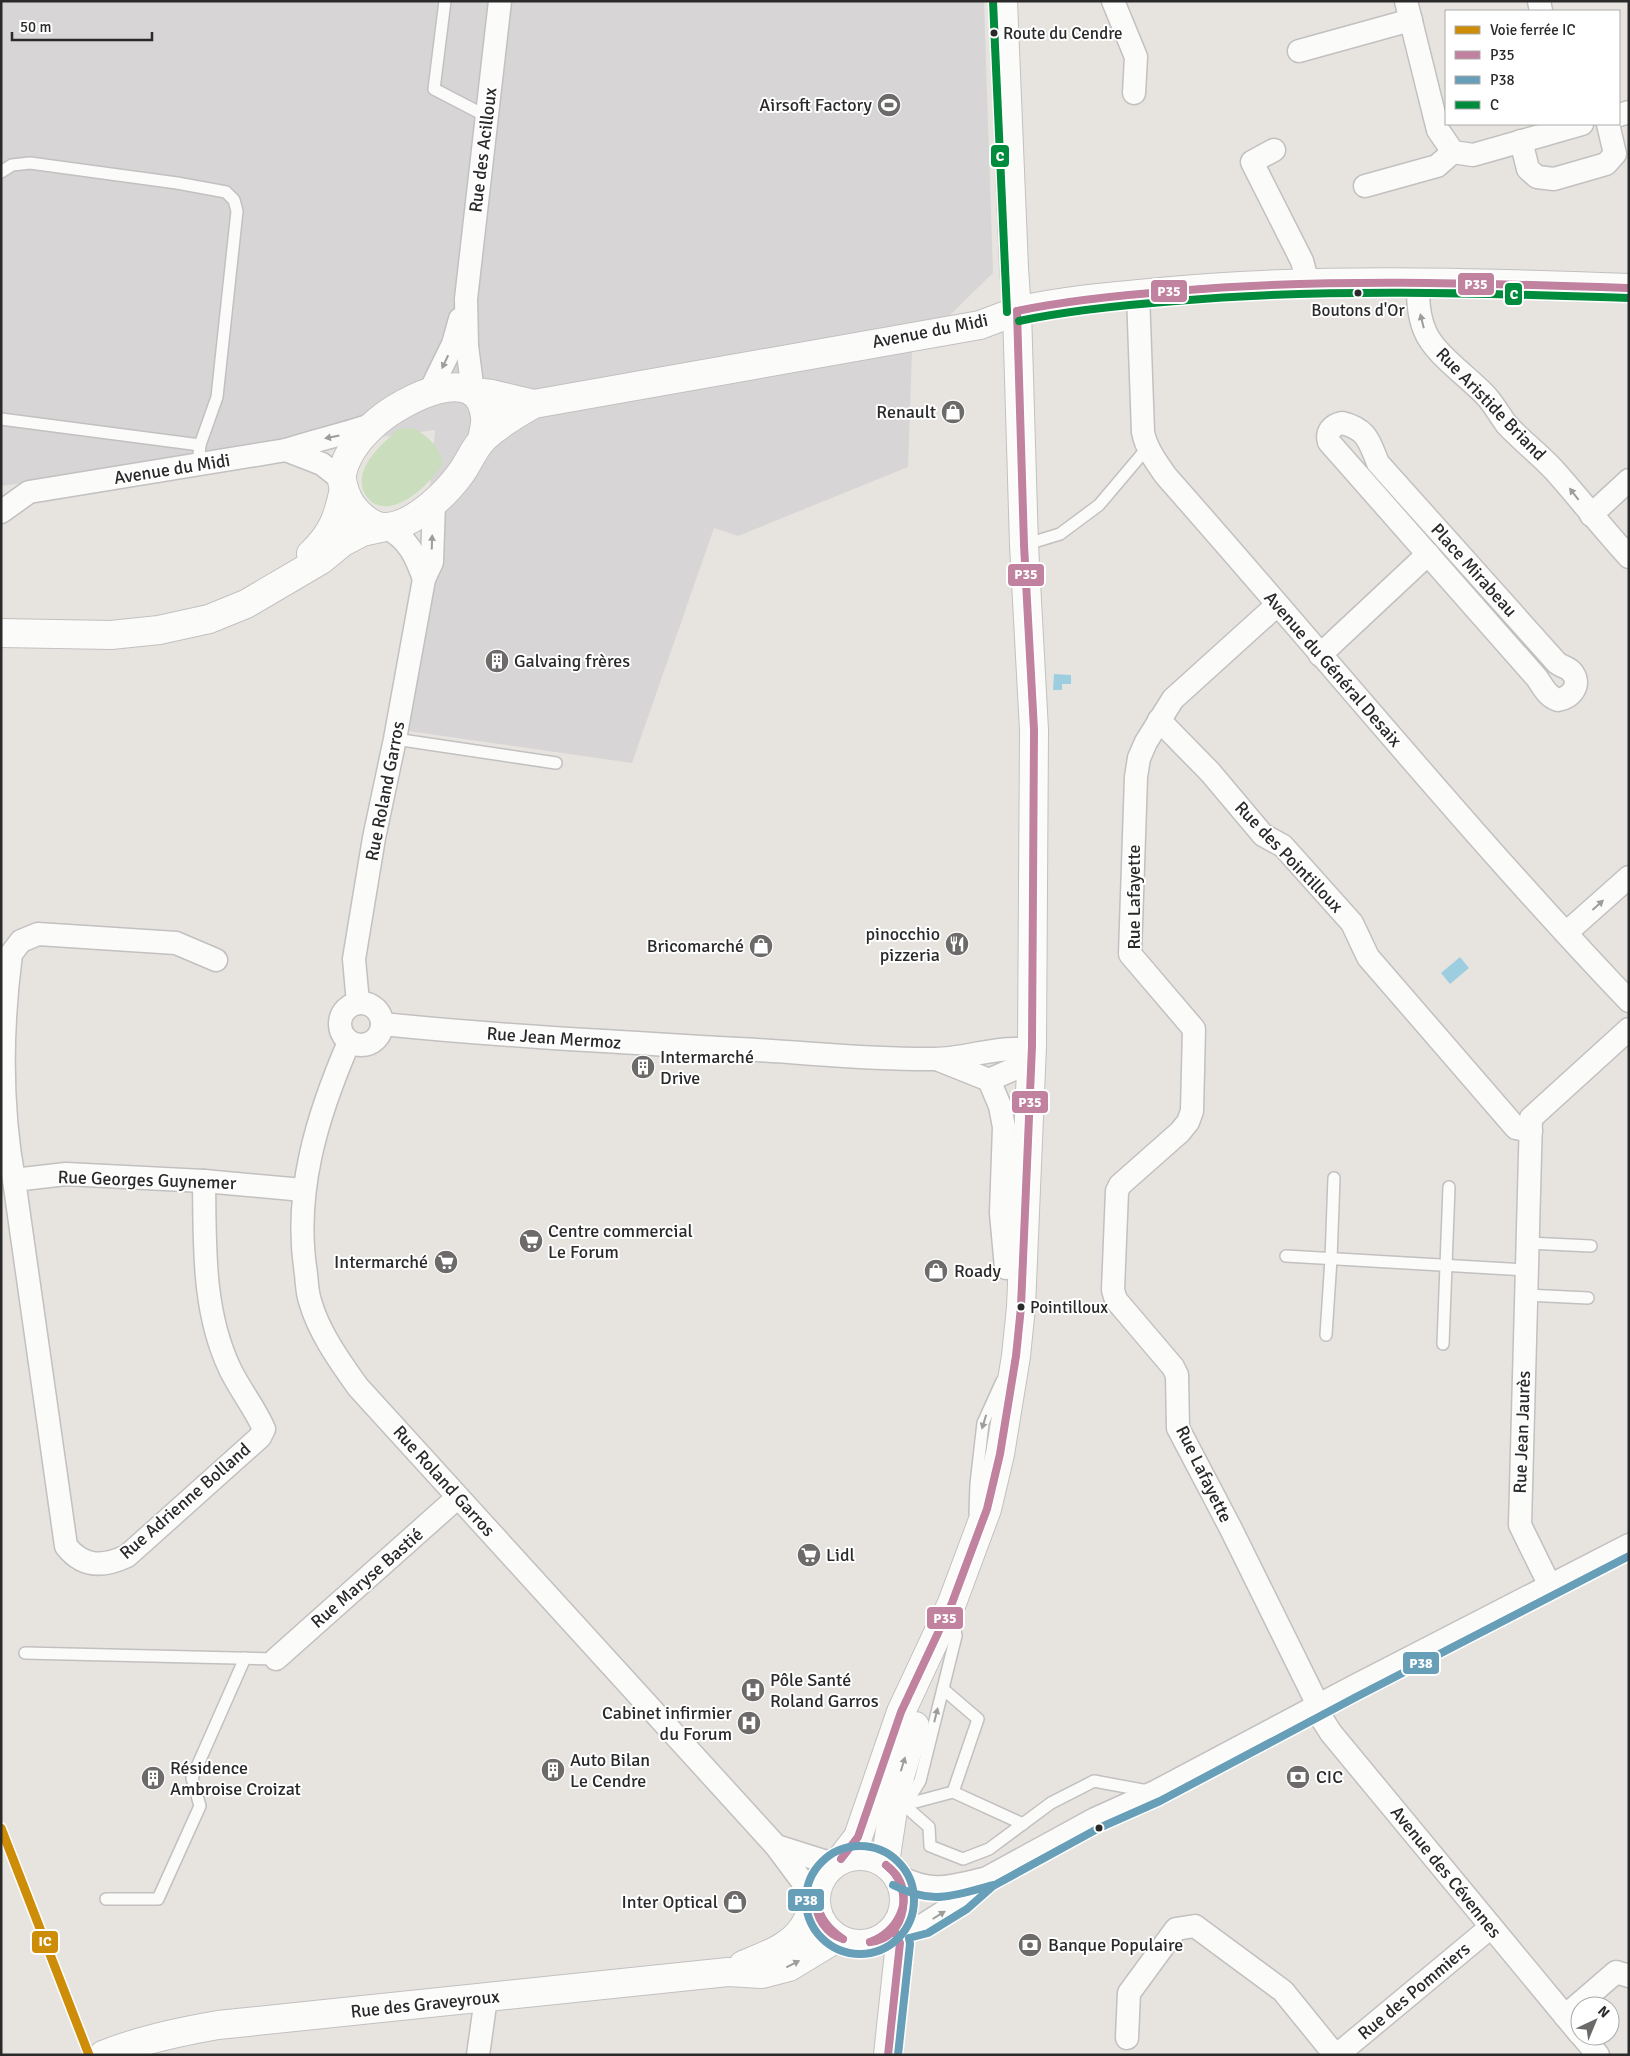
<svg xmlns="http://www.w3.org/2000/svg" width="1630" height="2056" font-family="Signika,sans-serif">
<rect width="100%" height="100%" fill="#e7e4e0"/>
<polygon fill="#d8d5d7" points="1,1 984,1 993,273 912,352 908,467 738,536 714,528 632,763 408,731 435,430 1,486"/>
<path fill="#cadebd" d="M413,428C428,436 439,446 443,463C432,480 416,497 397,504C372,514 354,490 365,467C372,452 387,440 398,429Z"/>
<g fill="#9dcee0">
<polygon points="1054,674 1071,675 1071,684 1062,684 1062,690 1053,690"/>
<polygon points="1460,957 1469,968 1450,984 1441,973"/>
</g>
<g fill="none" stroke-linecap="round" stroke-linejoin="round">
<g stroke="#c2c0c0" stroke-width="14">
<g id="service">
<polyline points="445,1 434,89 486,116"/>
<polyline points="1,172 12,165 30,163 177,183 226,192 234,200 237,211 217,397 200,445 198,464"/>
<polyline points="1,419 200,445"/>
<polyline points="1024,545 1060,534 1099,505 1148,447"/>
<polyline points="395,739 556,763"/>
<polyline points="1528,1243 1591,1246"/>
<polyline points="1286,1256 1527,1270"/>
<polyline points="1526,1295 1588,1298"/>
<polyline points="1326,1335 1331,1259 1334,1178"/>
<polyline points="1443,1344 1449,1187"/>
<polyline points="975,1513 976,1484 983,1423 1002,1381"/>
<polyline points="25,1653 276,1659"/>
<polyline points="953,1792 1023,1824"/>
<polyline points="904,1805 929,1827 930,1846 963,1859 989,1849 1051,1803 1094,1781 1148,1791"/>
<polyline points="904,1805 953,1792 978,1719 943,1689"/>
<polyline points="902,1810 920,1781 956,1636 953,1616"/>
<polyline points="106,1899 158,1899 200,1806 192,1778 245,1658"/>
</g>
</g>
<g stroke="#c2c0c0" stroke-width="25">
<g id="minor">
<polyline points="1113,1 1136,57 1134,93"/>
<polyline points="1406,1 1438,130 1453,152 1473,155 1582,124"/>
<polyline points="1539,1 1541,11"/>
<polyline points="1299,51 1411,20"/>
<polyline points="1619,115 1629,112"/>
<polyline points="1521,141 1528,169 1537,177 1554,179 1606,164 1615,154 1608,124"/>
<polyline points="1274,150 1252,162 1302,261 1308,283"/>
<polyline points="1365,186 1437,166 1453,152"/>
<path d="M1418,282C1418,298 1418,315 1425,331C1434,354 1470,378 1487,397C1495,406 1500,416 1507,425C1522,441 1539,454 1554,470C1580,499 1603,529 1629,557"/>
<path d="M1138,294L1143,432C1146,448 1156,462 1166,476C1320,650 1468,832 1629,1001"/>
<polyline points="473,392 467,346 466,299 500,1"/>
<polyline points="429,393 453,344 460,319"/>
<path d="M1342,423C1367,429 1369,441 1378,463L1557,663C1561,666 1568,668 1571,671C1583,684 1571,698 1558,700C1547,696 1543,687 1537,678L1329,442C1326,432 1332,425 1342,423Z"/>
<path d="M286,450C316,440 346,434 376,423"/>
<polyline points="1,512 29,492 286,450 322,464 342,480"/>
<polyline points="1591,515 1629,480"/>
<path d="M385,527C408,538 416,556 424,579"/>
<polyline points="1277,605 1173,699 1146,742 1139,758 1136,777 1130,954 1194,1029 1192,1111 1188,1122 1180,1132 1120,1185 1117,1191 1113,1290 1116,1300 1173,1367 1177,1375 1178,1428 1230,1527 1314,1697 1320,1716 1331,1733 1580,2034"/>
<polyline points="1320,655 1428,554"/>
<polyline points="1159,720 1210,772 1263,835 1283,846 1352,923 1368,957 1516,1128 1531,1131"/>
<polyline points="1566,933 1629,877"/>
<path d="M216,960L176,943L38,934L21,941L11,954C1,1031 0,1104 14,1180L66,1174L204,1181L303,1190"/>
<polyline points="358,1003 354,959 374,838 395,739 424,579 432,562 434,503"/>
<circle cx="361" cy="1024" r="21"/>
<path d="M382,1024C501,1036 619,1042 738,1049C803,1052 869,1060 935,1059C962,1059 991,1048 1017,1049L1031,1067"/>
<path d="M349,1042C317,1116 293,1193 306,1274C307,1283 307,1292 310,1301C318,1331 340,1362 358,1387L776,1846L816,1900"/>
<polyline points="939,1060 989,1080 1016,1068 1032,1046"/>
<polyline points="989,1080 1000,1106 1004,1127 1001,1213 1006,1268"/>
<path d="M14,1180L66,1546C83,1568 104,1567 127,1556L260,1437L264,1429C255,1408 240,1390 230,1369C202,1310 205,1244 204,1181"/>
<polyline points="1550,1586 1520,1525 1531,1118 1629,1029"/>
<polyline points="276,1659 458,1497"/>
<polyline points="776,1846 833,1864"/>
<path d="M898,1876C932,1894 948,1887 984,1879"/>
<polyline points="894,1930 923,1925 961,1901 987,1878 1095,1819 1155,1792 1353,1687 1629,1545"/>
<polyline points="1565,2016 1616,1972 1629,1976"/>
<polyline points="1582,2036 1598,2055"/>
<polyline points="1127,2038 1129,1993 1176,1929 1195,1926 1283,1991 1335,2055"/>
<polyline points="478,2055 486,1998"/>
<polyline points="1337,2055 1491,1927"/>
</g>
</g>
<g stroke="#c2c0c0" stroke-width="30">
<path id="tertiary" d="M1017,311C1060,301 1105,297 1149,293C1308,277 1468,282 1629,288"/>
</g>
<g stroke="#c2c0c0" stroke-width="30">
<g id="secondary">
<polyline points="473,392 492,394 534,404"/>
<path d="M482,440C483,433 486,424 485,417C479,359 403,400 378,421C364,433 348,451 343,470C340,480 344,490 348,499C354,511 371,528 386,527C413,526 446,494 461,473C469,462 474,448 484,438C499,424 516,414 534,404L980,325L1017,311"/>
<path d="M311,554C333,533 338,517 344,489"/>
<polyline points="1,633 111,635 159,630 209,619 246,604 321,560 343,542 362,532 385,527"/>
<circle cx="860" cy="1900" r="44"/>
<polyline points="841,1859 858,1837 901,1712 952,1603 987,1509 1000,1454 1016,1356 1021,1307 1032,1046 1034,730 1024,545 1017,311 1014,268 1003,1"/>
<polyline points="885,1863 896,1790 915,1726"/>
<path d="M743,1965C764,1956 790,1948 803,1928C808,1920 811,1912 816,1904"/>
<path d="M103,2055C140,2040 178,2032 218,2025L728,1972L762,1974L789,1967L837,1938"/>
<polyline points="888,2055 900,1943 894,1930"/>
</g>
</g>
<use href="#service" stroke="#fbfbfa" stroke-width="11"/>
<use href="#minor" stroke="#fbfbfa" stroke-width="22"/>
<use href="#tertiary" stroke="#fbfbfa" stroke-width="28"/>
<use href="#secondary" stroke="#fbfbfa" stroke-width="28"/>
<g stroke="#fff" stroke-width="11">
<g id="bus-1">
<path d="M1017,311C1069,300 1122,295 1175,291C1326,278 1477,283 1629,288"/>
<polyline points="841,1859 858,1837 901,1712 952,1603 987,1509 1000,1454 1016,1356 1021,1307 1032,1046 1034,730 1024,545 1017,311"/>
<path d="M816,1900C820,1918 827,1928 843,1939"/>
<path d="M816,1900C815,1917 826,1934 843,1939"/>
<path d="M870,1942C896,1932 914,1903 897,1876C894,1872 889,1868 886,1865"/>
<path d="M870,1942C908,1939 914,1885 886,1865"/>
<polyline points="888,2055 900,1943 894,1930"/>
</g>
</g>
<g stroke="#fff" stroke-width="11">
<g id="bus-2">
<circle cx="860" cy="1900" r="54"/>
<path d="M893,1885C934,1906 953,1895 994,1885"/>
<polyline points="898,2055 910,1944 909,1938 928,1933 967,1909 993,1886 1099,1828 1160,1801 1358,1696 1629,1556"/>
</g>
</g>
<g stroke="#fff" stroke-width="11">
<g id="bus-3">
<polyline points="993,1 1007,312"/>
<path d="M1019,321C1071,310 1123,305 1176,301C1327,288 1478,293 1629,298"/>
</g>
</g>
<use href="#bus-1" stroke="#c0829f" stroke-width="8"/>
<use href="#bus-2" stroke="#689fb8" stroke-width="8"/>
<use href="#bus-3" stroke="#008c3c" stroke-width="8"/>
<g stroke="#fff" stroke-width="12">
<polyline id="rail-1" points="1,1828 89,2055"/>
</g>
<use href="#rail-1" stroke="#ce8d08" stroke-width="9"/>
</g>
<defs><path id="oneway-solid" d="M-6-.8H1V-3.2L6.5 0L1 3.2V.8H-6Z" transform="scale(1.25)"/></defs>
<g fill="#9d9d9c">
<use href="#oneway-solid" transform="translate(1422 321) rotate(-104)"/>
<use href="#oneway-solid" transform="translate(445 362) rotate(115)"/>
<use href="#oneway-solid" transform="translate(332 437) rotate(169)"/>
<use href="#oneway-solid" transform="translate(1574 494) rotate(-128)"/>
<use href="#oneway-solid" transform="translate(432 542) rotate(-88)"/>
<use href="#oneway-solid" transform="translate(1598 905) rotate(-42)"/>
<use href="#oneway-solid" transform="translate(984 1422) rotate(107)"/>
<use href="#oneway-solid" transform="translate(936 1715) rotate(-76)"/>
<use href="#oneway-solid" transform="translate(903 1764) rotate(-73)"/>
<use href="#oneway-solid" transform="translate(939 1915) rotate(-32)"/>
<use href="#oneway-solid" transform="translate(793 1964) rotate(-27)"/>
</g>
<defs>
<g id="stadium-disc" transform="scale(1.25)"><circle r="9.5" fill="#6c6b6a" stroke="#fff"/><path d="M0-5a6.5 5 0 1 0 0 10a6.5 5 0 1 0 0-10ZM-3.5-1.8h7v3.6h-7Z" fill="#fff"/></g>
<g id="shop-disc" transform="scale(1.25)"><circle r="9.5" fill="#6c6b6a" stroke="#fff"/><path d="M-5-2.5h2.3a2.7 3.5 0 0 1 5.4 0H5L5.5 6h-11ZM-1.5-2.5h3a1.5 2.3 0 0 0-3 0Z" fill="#fff"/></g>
<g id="building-disc" transform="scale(1.25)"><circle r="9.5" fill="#6c6b6a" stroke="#fff"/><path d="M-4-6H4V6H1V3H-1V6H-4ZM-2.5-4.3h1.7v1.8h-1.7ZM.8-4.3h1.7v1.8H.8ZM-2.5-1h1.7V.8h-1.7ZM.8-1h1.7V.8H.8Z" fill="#fff"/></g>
<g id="restaurant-disc" transform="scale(1.25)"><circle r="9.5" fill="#6c6b6a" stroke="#fff"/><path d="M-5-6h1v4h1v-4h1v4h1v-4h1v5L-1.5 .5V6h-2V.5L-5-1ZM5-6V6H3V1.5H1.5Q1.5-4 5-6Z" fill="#fff"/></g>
<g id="supermarket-disc" transform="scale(1.25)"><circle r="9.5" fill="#6c6b6a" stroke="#fff"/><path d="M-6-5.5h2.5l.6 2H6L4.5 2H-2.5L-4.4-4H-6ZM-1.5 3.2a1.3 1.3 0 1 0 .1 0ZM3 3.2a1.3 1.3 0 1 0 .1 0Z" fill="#fff"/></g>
<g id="hospital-disc" transform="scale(1.25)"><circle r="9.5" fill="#6c6b6a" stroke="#fff"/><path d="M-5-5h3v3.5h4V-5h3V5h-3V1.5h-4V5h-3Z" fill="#fff"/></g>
<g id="bank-disc" transform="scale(1.25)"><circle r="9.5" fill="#6c6b6a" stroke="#fff"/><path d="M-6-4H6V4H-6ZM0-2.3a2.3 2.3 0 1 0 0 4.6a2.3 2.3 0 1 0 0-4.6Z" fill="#fff"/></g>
</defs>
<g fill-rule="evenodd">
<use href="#stadium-disc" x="889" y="105"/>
<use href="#shop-disc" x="953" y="412"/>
<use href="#building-disc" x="497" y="661"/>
<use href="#restaurant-disc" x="957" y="944"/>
<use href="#shop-disc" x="761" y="946"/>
<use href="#building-disc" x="643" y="1067"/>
<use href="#supermarket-disc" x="531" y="1241"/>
<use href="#supermarket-disc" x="446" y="1262"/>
<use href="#shop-disc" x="936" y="1271"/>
<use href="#supermarket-disc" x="809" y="1555"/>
<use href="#hospital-disc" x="753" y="1690"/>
<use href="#hospital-disc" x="749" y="1723"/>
<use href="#building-disc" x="553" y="1770"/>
<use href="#bank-disc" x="1298" y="1777"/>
<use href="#building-disc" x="153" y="1778"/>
<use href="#shop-disc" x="735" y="1902"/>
<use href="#bank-disc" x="1030" y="1945"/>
</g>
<g fill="#2a2a2a" stroke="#fff" stroke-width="2">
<circle cx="994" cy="33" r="4.5"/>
<circle cx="1358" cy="293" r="4.5"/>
<circle cx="1021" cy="1307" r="4.5"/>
<circle cx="1099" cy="1828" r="4.5"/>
</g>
<g text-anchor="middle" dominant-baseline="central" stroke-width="4" stroke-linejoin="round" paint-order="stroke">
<g font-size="17" fill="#2a2a2a" stroke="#fff" text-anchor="start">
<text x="1003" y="33">Route du Cendre</text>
<text x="1358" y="310" text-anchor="middle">Boutons d'Or</text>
<text x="1030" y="1307">Pointilloux</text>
</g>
<g font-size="18" fill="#2a2a2a" stroke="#fff" text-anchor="start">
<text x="872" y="105" text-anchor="end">Airsoft Factory</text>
<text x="936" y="412" text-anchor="end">Renault</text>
<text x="514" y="661">Galvaing frères</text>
<text x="940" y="934" text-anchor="end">pinocchio<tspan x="940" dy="21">pizzeria</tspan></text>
<text x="744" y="946" text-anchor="end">Bricomarché</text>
<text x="660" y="1057">Intermarché<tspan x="660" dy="21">Drive</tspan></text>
<text x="548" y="1231">Centre commercial<tspan x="548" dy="21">Le Forum</tspan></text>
<text x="428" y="1262" text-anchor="end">Intermarché</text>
<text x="954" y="1271">Roady</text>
<text x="826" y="1555">Lidl</text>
<text x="770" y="1680">Pôle Santé<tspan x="770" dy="21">Roland Garros</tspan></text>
<text x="732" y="1713" text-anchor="end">Cabinet infirmier<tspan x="732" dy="21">du Forum</tspan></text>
<text x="570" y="1760">Auto Bilan<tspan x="570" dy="21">Le Cendre</tspan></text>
<text x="170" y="1768">Résidence<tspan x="170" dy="21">Ambroise Croizat</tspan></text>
<text x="1316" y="1777">CIC</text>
<text x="718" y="1902" text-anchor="end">Inter Optical</text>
<text x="1048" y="1945">Banque Populaire</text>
</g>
<g font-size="18" fill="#2a2a2a" stroke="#fff">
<text transform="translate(483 150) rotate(-83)">Rue des Acilloux</text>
<text transform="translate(930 331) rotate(-11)">Avenue du Midi</text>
<text transform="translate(1491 404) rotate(46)">Rue Aristide Briand</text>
<text transform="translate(172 469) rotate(-9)">Avenue du Midi</text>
<text transform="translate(1474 570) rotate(48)">Place Mirabeau</text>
<text transform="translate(1333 669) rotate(49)">Avenue du Général Desaix</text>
<text transform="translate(385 791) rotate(-79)">Rue Roland Garros</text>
<text transform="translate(1289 857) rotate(46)">Rue des Pointilloux</text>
<text transform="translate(1134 897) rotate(-90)">Rue Lafayette</text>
<text transform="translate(554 1038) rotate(4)">Rue Jean Mermoz</text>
<text transform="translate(147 1180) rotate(2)">Rue Georges Guynemer</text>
<text transform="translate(1522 1432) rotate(-88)">Rue Jean Jaurès</text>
<text transform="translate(1204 1474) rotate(64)">Rue Lafayette</text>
<text transform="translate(444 1481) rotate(48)">Rue Roland Garros</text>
<text transform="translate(185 1501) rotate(-41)">Rue Adrienne Bolland</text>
<text transform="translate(367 1578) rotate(-41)">Rue Maryse Bastié</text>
<text transform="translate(1446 1872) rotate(51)">Avenue des Cévennes</text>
<text transform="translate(1414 1991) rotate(-40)">Rue des Pommiers</text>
<text transform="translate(425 2004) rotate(-6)">Rue des Graveyroux</text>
</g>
</g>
<g stroke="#fff" stroke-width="2">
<rect x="990" y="144" width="20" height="24" rx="5" fill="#008c3c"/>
<rect x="1457" y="272" width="38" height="24" rx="5" fill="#c0829f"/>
<rect x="1150" y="279" width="38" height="24" rx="5" fill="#c0829f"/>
<rect x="1504" y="282" width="19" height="24" rx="5" fill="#008c3c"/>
<rect x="1007" y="563" width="38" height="24" rx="5" fill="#c0829f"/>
<rect x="1011" y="1090" width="38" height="24" rx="5" fill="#c0829f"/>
<rect x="926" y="1606" width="38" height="24" rx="5" fill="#c0829f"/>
<rect x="1402" y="1651" width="38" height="24" rx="5" fill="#689fb8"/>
<rect x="787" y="1888" width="38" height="24" rx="5" fill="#689fb8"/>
<rect x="31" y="1930" width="28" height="24" rx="5" fill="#ce8d08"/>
</g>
<g font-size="14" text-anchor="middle" font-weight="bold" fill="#fff">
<text x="1000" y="161">C</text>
<text x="1476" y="289">P35</text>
<text x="1169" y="296">P35</text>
<text x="1514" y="299">C</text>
<text x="1026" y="579">P35</text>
<text x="1030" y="1107">P35</text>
<text x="945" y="1623">P35</text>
<text x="1421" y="1668">P38</text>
<text x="806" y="1905">P38</text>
<text x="45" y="1946">IC</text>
</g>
<rect width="1630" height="2056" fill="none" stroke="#2a2a2a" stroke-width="5"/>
<rect x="1445" y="10" width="175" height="115" fill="#ffffff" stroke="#aaaaaa"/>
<rect x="1455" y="26" width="25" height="8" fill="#ce8d08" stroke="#aaaaaa"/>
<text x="1490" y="35" font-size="15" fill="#2a2a2a">Voie ferrée IC</text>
<rect x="1455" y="51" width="25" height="8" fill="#c0829f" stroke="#aaaaaa"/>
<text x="1490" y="60" font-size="15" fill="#2a2a2a">P35</text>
<rect x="1455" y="76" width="25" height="8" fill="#689fb8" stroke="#aaaaaa"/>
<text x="1490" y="85" font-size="15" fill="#2a2a2a">P38</text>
<rect x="1455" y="101" width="25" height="8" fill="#008c3c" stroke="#aaaaaa"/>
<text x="1490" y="110" font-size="15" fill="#2a2a2a">C</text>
<g transform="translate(1595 2021) rotate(44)"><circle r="24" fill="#ffffff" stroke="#aaaaaa"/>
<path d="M0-4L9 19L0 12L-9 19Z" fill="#6c6b6a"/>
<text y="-8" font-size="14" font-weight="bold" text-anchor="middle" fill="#2a2a2a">N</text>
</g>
<path d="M12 32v8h140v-8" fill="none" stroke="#2a2a2a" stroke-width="2.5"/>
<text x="20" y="32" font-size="15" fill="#2a2a2a" stroke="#ffffff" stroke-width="4" paint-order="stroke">50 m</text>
</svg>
